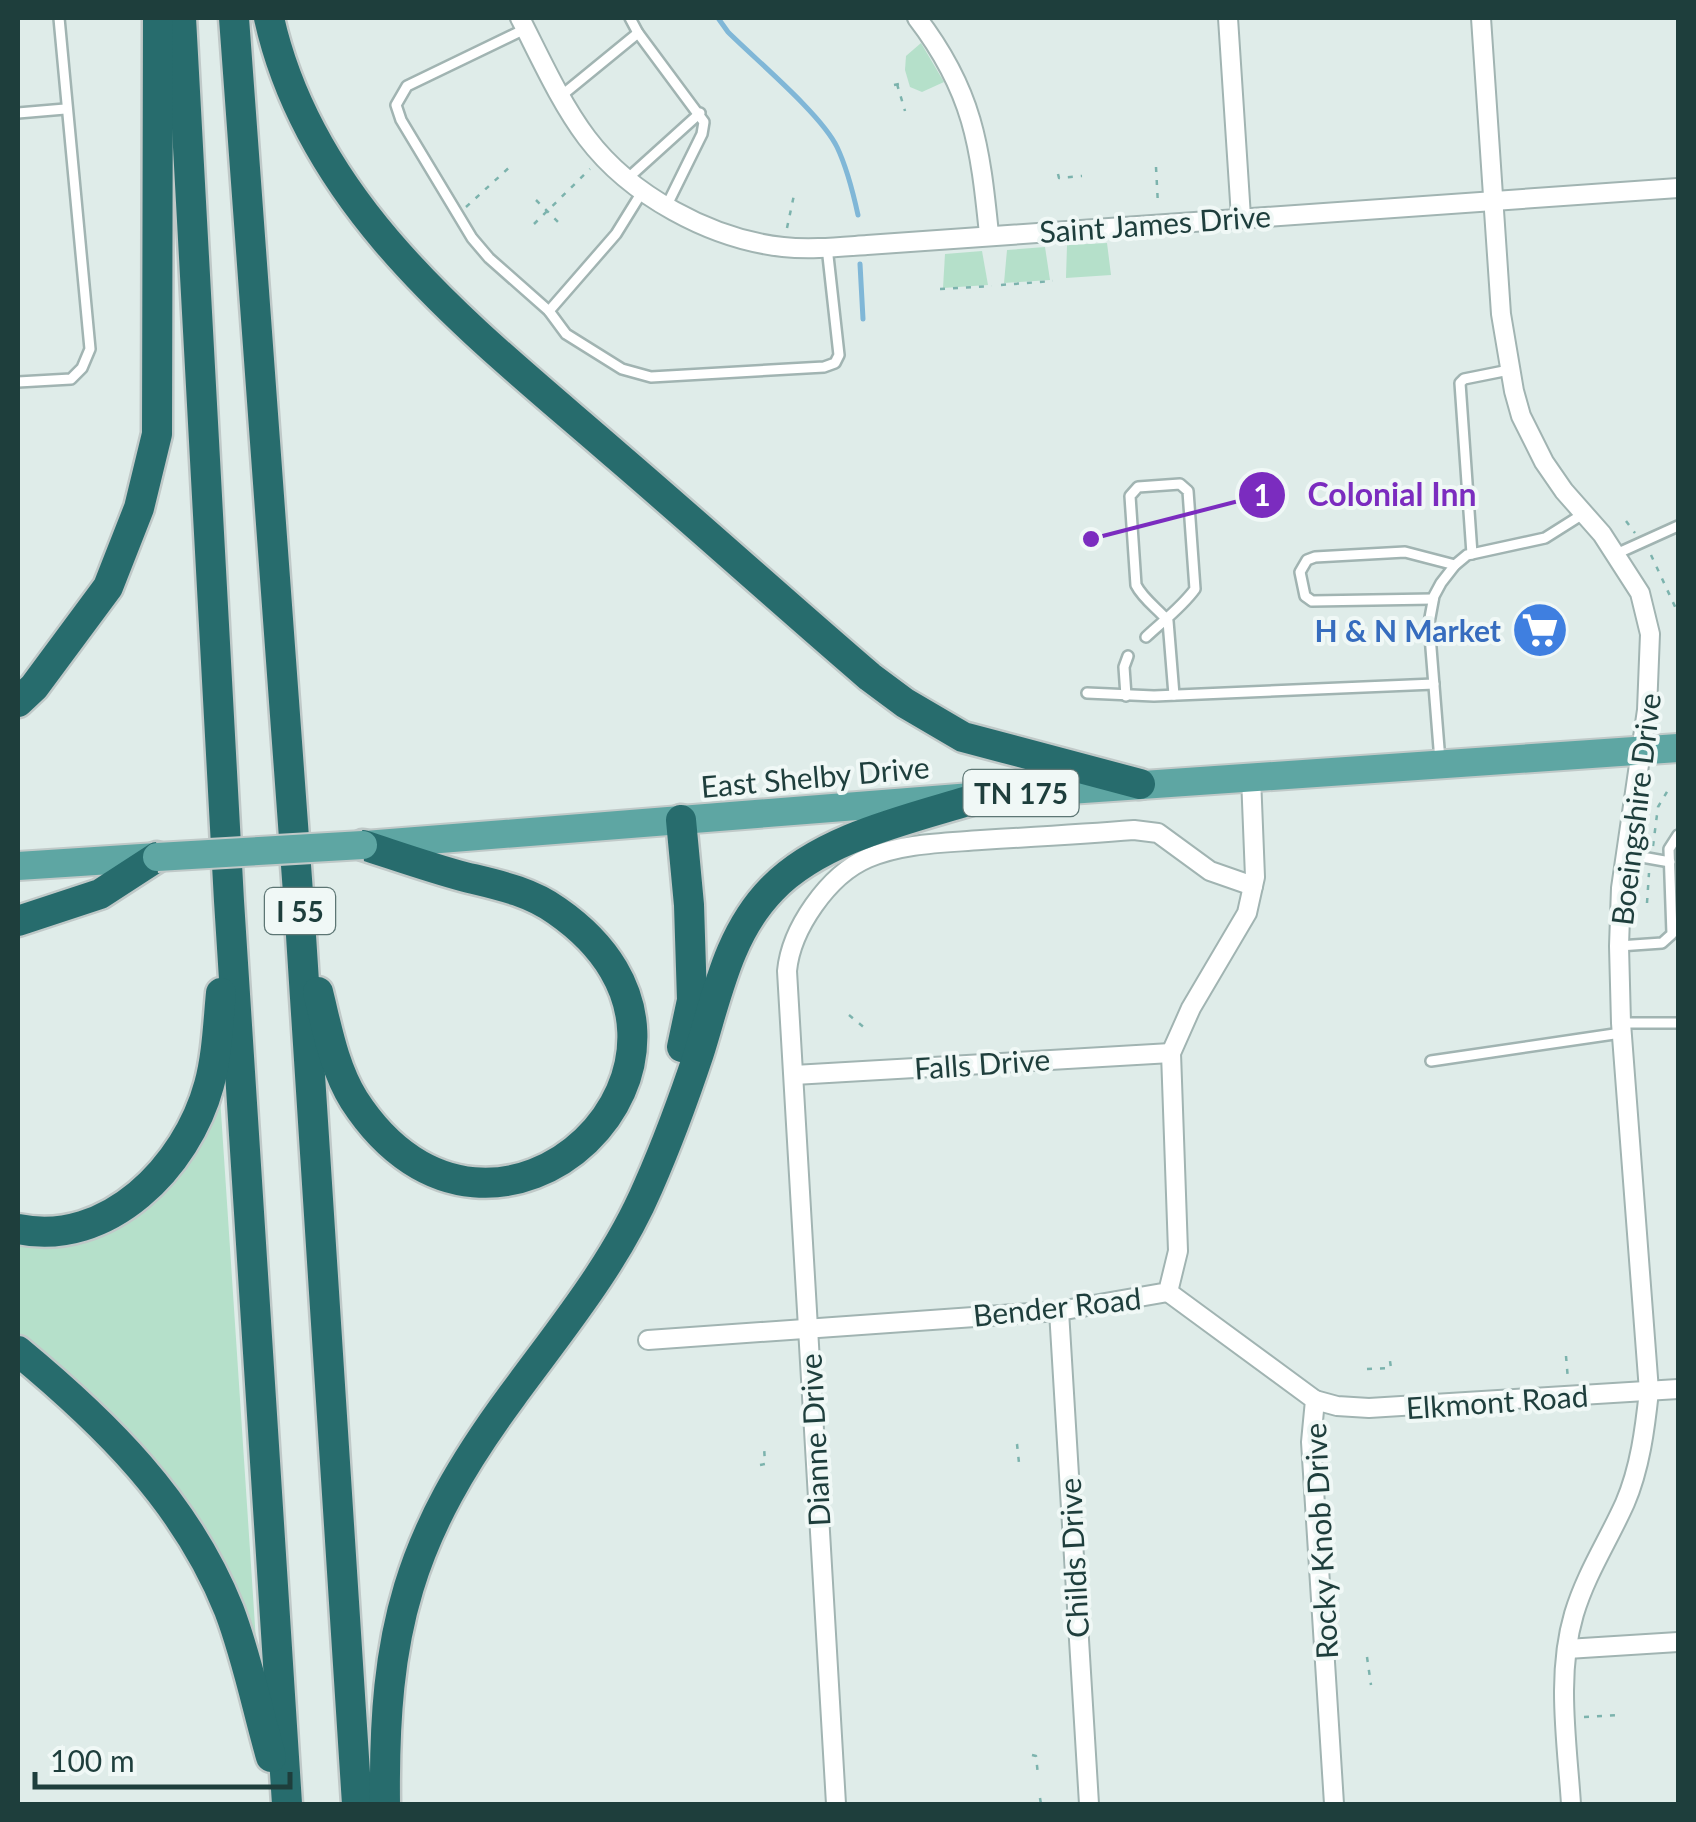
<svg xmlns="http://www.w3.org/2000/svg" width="1696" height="1822" font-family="Lato,sans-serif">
<rect width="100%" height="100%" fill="#dfece9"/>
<g fill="#b5e0ca">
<polygon points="921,43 944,82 922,92 910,87 905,70 906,56"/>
<polygon points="1107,243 1111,275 1066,278 1067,245"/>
<polygon points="1045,247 1050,280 1004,283 1007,250"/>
<polygon points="982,251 988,285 943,288 945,254"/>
<polygon points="220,1097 257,1656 252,1639 53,1364 18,1334 18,1239 81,1236"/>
</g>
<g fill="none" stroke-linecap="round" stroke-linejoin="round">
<g stroke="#80b7d7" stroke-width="5">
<path d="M718,18L728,32C756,60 821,114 837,147C847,168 853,192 858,215"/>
<polyline points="860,264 863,319"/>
</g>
<g stroke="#a1b4b2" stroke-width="14">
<g id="lane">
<polyline points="630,18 638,33 704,122 702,134 666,207"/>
<polyline points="525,29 407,86 396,105 401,120 472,238 489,258 549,311 566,334 622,369 651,377 824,367 835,363 839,355 827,247"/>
<polyline points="561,96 638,33"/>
<polyline points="18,113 65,109"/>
<polyline points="627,179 700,113"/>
<polyline points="549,311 616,234 642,192"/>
<polyline points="18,382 71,379 82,368 90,349 59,18"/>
<polyline points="1472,554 1460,383 1464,379 1509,370"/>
<polyline points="1616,554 1678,526"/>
<polyline points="1433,599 1312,601 1305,596 1300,572 1307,560 1315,557 1405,552 1455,565"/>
<path d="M1146,637C1162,622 1182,607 1195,589L1188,491L1180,484L1138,487L1130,496L1136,585C1143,599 1158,609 1168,621L1174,695"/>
<polyline points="1087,693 1154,696 1434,684"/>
<polyline points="1126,696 1124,667 1128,656"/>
<polyline points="1440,761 1429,623 1434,596 1441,583 1455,565 1467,555 1545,538 1583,514"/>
<polyline points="1625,854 1670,862"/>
<polyline points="1619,946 1662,943 1672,934 1669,849 1678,835"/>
<polyline points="1621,1023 1678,1023"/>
<polyline points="1431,1061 1621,1033"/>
</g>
</g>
<g stroke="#a1b4b2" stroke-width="22">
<g id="street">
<path d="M520,18C540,57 560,102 587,138C630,195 710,239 783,247C810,250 839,247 867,245L1678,188"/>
<path d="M917,18C973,91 980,145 989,234"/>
<polyline points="1228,18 1241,217"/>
<path d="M1481,18L1501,314L1514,391L1521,416L1544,462L1564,491L1602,534L1640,593L1650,634L1647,710L1621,888L1619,946L1621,1023L1649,1391C1645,1429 1640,1468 1625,1503C1608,1541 1586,1574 1574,1614C1556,1675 1567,1742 1571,1804"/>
<polyline points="794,1075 1171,1053"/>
<polyline points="1168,1292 1315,1400 1311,1442 1334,1804"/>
<polyline points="1059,1311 1089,1804"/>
<polyline points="648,1340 1059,1311 1168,1292 1178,1251 1171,1053 1191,1008 1247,913 1255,877 1251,777"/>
<polyline points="1315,1400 1337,1406 1369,1408 1678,1389"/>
<polyline points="1567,1649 1678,1642"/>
<path d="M836,1804L787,971C791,929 828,875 868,858C903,843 944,843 981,840C1032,837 1083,834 1134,830L1158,833L1210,871L1253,886"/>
</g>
</g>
<g stroke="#c0c9c8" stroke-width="32">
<g id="primary">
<polyline points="365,845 984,796 1678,748"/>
<polyline points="18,866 157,857"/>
</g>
</g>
<g stroke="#c0c9c8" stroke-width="35">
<g id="highway">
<polyline points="181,18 229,901 287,1804"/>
<polyline points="234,18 300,920 357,1804"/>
<path d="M269,18C312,211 476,333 617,456C702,529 785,604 870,677L905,703L963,737L1140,784"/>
<polyline points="18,702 34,687 108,587 139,508 157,434 158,18"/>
<polyline points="681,820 689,905 692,1000 682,1047"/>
<polyline points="18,921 100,894 157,857"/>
<path d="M318,992C327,1028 334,1068 354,1100C494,1317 764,1055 557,911C529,891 498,885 465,877C431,868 397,856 363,845"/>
<path d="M18,1229C108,1248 187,1166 209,1085C217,1056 218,1024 221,993"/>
<path d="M18,1351C105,1423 186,1502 229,1610C247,1657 257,1708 271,1757"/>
<path d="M385,1804C383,1630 408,1537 512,1396C561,1329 615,1264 648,1187C667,1144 684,1098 699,1053C717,996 728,934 772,889C823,836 915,818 984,796"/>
</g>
</g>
<g stroke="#7cb3ad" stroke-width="2.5" stroke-dasharray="5 8" stroke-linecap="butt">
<polyline points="897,84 905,111"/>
<polyline points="894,85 904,83"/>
<polyline points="1156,167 1158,205"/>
<polyline points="1058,174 1059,178 1082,176"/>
<polyline points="536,200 558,222"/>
<polyline points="466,207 513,164"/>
<polyline points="534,224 590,169"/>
<polyline points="787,228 794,195"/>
<polyline points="1001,285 1053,281"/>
<polyline points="940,289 992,286"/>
<polyline points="1626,521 1635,533"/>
<polyline points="1651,555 1678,613"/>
<polyline points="1653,846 1658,807 1668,790"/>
<polyline points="1647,903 1649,873"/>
<polyline points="849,1015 866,1029"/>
<polyline points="1566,1356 1568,1380"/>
<polyline points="1367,1369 1391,1368 1390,1361"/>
<polyline points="1017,1444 1019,1463"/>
<polyline points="760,1465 765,1464 764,1446"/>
<polyline points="1367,1657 1371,1685"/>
<polyline points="1584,1717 1618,1715"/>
<polyline points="1032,1755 1036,1756 1038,1775"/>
<polyline points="1040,1798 1041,1804"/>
</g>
<use href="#lane" stroke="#fff" stroke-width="9"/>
<use href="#street" stroke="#fff" stroke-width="18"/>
<use href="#primary" stroke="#5ea6a3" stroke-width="28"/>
<use href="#highway" stroke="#276c6d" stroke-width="30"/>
<g stroke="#c0c9c8" stroke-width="32" stroke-linecap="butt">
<polyline id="primary-bridge" points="157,857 363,845"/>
</g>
<use href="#primary-bridge" stroke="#5ea6a3" stroke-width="28"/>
</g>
<defs>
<g id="supermarket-disc" transform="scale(2.875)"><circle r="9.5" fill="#3f7fe0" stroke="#f0f8f6"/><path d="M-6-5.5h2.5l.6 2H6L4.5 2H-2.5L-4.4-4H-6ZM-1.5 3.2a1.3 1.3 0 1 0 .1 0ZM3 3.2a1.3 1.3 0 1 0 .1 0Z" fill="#fff"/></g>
</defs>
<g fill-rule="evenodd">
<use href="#supermarket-disc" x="1540" y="630"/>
</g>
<g text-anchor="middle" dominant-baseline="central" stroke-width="8" stroke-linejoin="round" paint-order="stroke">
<g fill="#f0f8f6" stroke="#5d7674" stroke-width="2.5">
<rect x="963.5" y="770" width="115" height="46" rx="8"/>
<rect x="265" y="888" width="70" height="46" rx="8"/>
</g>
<g font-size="28" font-weight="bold" fill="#1e3e3c">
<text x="1021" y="793">TN 175</text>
<text x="300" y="911">I 55</text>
</g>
<g font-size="30" fill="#1e3e3c" stroke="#f0f8f6">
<text transform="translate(1155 223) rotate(-4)">Saint James Drive</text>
<text transform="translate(815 776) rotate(-5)">East Shelby Drive</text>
<text transform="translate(1635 809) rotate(-83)">Boeingshire Drive</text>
<text transform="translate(982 1063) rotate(-4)">Falls Drive</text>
<text transform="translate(1057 1306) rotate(-6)">Bender Road</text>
<text transform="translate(1497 1401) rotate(-4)">Elkmont Road</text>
<text transform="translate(814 1440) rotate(-93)">Dianne Drive</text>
<text transform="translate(1320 1541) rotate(-93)">Rocky Knob Drive</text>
<text transform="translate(1073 1558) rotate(-93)">Childs Drive</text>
</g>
<g font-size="30" font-weight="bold" fill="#366cbe" stroke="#f0f8f6" text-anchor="end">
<text x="1501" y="630">H &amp; N Market</text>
</g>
</g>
<path fill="none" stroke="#7b2cbf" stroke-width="4" d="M1091 539L1262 495"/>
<g fill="#7b2cbf" stroke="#f0f8f6" stroke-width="4">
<circle cx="1091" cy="539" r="10"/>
<circle cx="1262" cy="495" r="25"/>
</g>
<g font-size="30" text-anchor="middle" font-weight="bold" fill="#fff">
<text x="1262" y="506">1</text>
</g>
<g font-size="32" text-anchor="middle" font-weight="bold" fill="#7b2cbf" stroke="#f0f8f6" stroke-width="8" stroke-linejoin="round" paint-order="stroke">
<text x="1392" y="506">Colonial Inn</text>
</g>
<rect width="1696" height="1822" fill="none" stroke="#1e3e3c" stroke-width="40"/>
<path d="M35 1772v15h255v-15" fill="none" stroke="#1e3e3c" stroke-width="5"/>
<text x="50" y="1772" font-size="30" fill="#1e3e3c" stroke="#f0f8f6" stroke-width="8" paint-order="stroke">100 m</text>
</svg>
